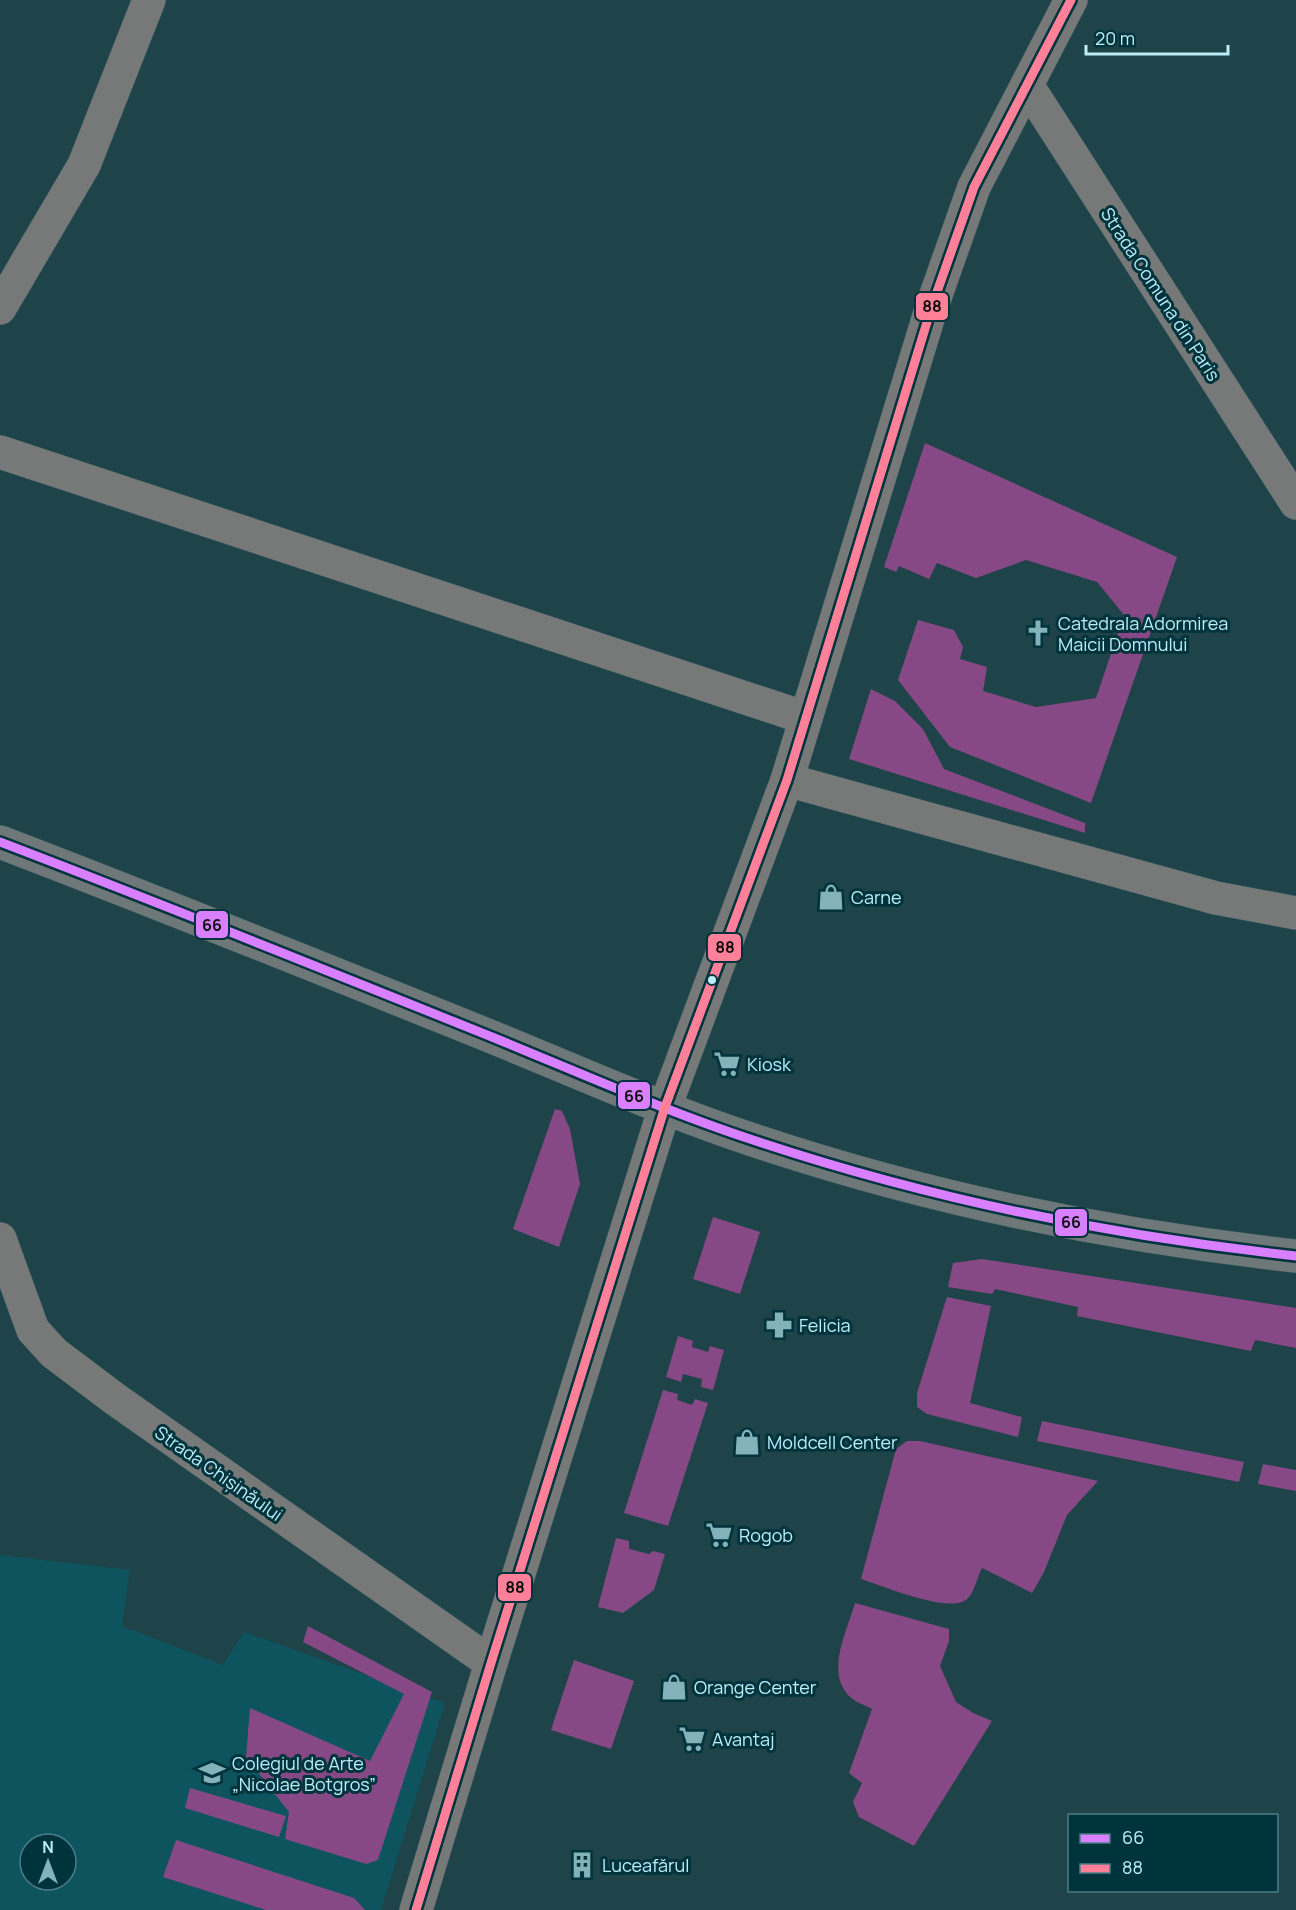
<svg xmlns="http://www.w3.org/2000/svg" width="1296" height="1910" font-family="Manrope,sans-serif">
<rect width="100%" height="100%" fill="#1e4348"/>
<path fill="#0d545f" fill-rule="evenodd" d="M0,1555L130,1570L122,1626L223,1665L244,1632L445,1703L381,1910H0ZM30,1844H66V1880H30Z"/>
<g fill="#874985">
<polygon points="925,443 1177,557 1091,803 950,747 898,680 918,620 954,630 963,647 960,659 987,667 983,691 1036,707 1096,698 1124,615 1097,582 1026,560 976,578 937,563 929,579 899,566 896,572 884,567"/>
<polygon points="871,689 895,701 923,729 944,769 1085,823 1085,833 849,759"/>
<polygon points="555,1109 562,1111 570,1129 580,1184 559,1247 513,1229"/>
<polygon points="713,1217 760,1232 740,1294 693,1279"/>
<polygon points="982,1259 1296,1308 1296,1348 1255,1340 1251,1351 1077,1316 1078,1307 995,1289 992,1294 948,1287 953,1263"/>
<polygon points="947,1297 991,1306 970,1403 1022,1417 1018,1437 927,1414 917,1407 917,1393"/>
<polygon points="678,1336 693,1341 692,1347 708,1352 710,1346 724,1350 713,1390 701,1387 702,1379 683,1374 681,1382 666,1377"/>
<polygon points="663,1390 678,1394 677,1400 692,1405 695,1399 708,1403 668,1526 624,1513"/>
<polygon points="1042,1421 1244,1462 1239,1482 1037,1441"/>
<path d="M907,1441H920L1098,1481L1067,1515L1044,1572L1032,1593L982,1568C977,1577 975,1591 968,1598C953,1616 881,1585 861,1579L896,1449Z"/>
<polygon points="1263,1464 1296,1470 1296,1491 1258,1484"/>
<polygon points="616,1538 629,1541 629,1549 649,1554 653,1551 665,1554 654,1590 623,1613 598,1607"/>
<path d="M855,1603L949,1629V1641L940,1666L956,1702L973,1713L992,1721L914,1846L859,1817L853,1802L862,1783L849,1773L872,1709C863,1704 851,1701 845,1691C828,1667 848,1628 855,1603Z"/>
<polygon points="308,1626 432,1692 378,1860 366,1864 285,1839 289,1812 246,1757 250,1708 370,1761 404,1694 303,1642"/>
<polygon points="574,1660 634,1681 611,1749 551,1730"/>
<polygon points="190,1788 286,1816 279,1837 185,1808"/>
<polygon points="176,1840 354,1898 365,1910 266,1910 163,1877"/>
</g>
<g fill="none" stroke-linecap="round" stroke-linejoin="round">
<g stroke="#3e5f64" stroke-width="34">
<g id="minor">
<polyline points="1027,85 1296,503"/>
<polyline points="0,308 84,165 149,0"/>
<polyline points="0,452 806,718"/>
<polyline points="787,780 1216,898 1296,913"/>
<polyline points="0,1239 33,1330 54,1353 115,1399 491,1663"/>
<polyline points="416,1910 491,1663 665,1107 787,780 931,309 974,187 1071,0"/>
</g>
</g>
<g stroke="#3e5f64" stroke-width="34">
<path id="major" d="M0,842C165,905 328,971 492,1037C578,1072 665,1111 753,1140C929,1199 1112,1236 1296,1256"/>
</g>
<use href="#minor" stroke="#777878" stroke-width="33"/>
<use href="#major" stroke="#6e7878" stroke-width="33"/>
<g stroke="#00343c" stroke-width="14">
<path id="bus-1" d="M0,842C165,905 328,971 492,1037C578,1072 665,1111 753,1140C929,1199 1112,1236 1296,1256"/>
</g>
<g stroke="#00343c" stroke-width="14">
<polyline id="bus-2" points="416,1910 491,1663 665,1107 787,780 931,309 974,187 1071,0"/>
</g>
<use href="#bus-1" stroke="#d880ff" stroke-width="9"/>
<use href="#bus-2" stroke="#ff8098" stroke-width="9"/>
</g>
<defs>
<g id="church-bare" transform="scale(2.07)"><path d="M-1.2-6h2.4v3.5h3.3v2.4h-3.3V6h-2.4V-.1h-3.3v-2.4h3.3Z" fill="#84b2ba" stroke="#00343c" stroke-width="2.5" paint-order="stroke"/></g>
<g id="shop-bare" transform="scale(2.07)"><path d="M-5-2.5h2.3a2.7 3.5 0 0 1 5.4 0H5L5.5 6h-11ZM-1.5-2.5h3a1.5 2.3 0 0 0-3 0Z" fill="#84b2ba" stroke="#00343c" stroke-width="2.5" paint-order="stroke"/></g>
<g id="supermarket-bare" transform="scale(2.07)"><path d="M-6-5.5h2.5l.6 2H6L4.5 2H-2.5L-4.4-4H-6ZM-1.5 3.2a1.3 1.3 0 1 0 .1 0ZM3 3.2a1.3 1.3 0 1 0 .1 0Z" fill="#84b2ba" stroke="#00343c" stroke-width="2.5" paint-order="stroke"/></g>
<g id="pharmacy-bare" transform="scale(2.07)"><path d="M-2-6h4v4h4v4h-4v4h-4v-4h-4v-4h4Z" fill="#84b2ba" stroke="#00343c" stroke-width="2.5" paint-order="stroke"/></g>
<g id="university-bare" transform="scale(2.07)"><path d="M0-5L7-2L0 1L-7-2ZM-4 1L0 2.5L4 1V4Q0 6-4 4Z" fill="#84b2ba" stroke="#00343c" stroke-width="2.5" paint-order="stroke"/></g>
<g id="building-bare" transform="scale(2.07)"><path d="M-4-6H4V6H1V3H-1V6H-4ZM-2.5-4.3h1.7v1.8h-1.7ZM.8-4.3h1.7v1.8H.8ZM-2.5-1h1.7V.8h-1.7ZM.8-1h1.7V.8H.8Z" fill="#84b2ba" stroke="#00343c" stroke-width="2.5" paint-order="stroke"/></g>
</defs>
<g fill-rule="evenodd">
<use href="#church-bare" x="1038" y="633"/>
<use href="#shop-bare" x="831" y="897"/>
<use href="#supermarket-bare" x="727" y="1064"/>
<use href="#pharmacy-bare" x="779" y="1325"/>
<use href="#shop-bare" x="747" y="1442"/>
<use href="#supermarket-bare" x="719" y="1535"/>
<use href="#shop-bare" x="674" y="1687"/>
<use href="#supermarket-bare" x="692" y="1739"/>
<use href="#university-bare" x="212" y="1773"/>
<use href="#building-bare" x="582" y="1865"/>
</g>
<circle fill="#bbeef8" stroke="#00343c" stroke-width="2" cx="712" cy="980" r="5"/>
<g text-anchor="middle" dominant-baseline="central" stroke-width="6" stroke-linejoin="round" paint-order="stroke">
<g font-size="18" fill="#bbeef8" stroke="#00343c">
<text transform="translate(1161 294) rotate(57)">Strada Comuna din Paris</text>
<text transform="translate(219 1473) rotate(35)">Strada Chișinăului</text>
</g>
<g font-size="18" fill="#bbeef8" stroke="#00343c" text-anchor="start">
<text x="1058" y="623">Catedrala Adormirea<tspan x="1058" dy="21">Maicii Domnului</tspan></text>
<text x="851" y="897">Carne</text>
<text x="747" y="1064">Kiosk</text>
<text x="799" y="1325">Felicia</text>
<text x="767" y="1442">Moldcell Center</text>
<text x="739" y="1535">Rogob</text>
<text x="694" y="1687">Orange Center</text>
<text x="712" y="1739">Аvantaj</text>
<text x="232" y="1763">Colegiul de Arte<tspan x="232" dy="21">„Nicolae Botgros”</tspan></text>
<text x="602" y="1865">Luceafărul</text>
</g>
</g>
<g stroke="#00343c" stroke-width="2">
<rect x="915" y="292" width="34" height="29" rx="6" fill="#ff8098"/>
<rect x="195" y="910" width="34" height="29" rx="6" fill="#d880ff"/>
<rect x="707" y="933" width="35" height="29" rx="6" fill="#ff8098"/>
<rect x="617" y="1081" width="34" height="29" rx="6" fill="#d880ff"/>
<rect x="1054" y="1208" width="34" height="29" rx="6" fill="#d880ff"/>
<rect x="497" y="1573" width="35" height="29" rx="6" fill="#ff8098"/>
</g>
<g font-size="16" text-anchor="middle" font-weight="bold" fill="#111">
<text x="932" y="312">88</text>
<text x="212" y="931">66</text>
<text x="725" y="953">88</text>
<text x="634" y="1102">66</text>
<text x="1071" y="1228">66</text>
<text x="515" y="1593">88</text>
</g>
<rect x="1068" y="1814" width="210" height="78" fill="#00343c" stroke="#4b7e87" stroke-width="1.5"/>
<rect x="1080" y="1834" width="30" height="9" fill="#d880ff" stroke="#4b7e87" stroke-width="1.5"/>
<text x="1122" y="1844" font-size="18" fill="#bbeef8">66</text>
<rect x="1080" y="1864" width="30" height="9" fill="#ff8098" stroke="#4b7e87" stroke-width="1.5"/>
<text x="1122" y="1874" font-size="18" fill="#bbeef8">88</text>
<g transform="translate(48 1862)"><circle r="28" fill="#00343c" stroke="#4b7e87" stroke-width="1.5"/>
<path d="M0-4.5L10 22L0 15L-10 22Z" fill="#84b2ba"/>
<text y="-9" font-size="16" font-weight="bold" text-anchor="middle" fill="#bbeef8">N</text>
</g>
<path d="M1086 45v9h142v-9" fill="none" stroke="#bbeef8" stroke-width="3"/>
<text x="1095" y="45" font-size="18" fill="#bbeef8" stroke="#00343c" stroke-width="4.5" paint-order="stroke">20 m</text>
</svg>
